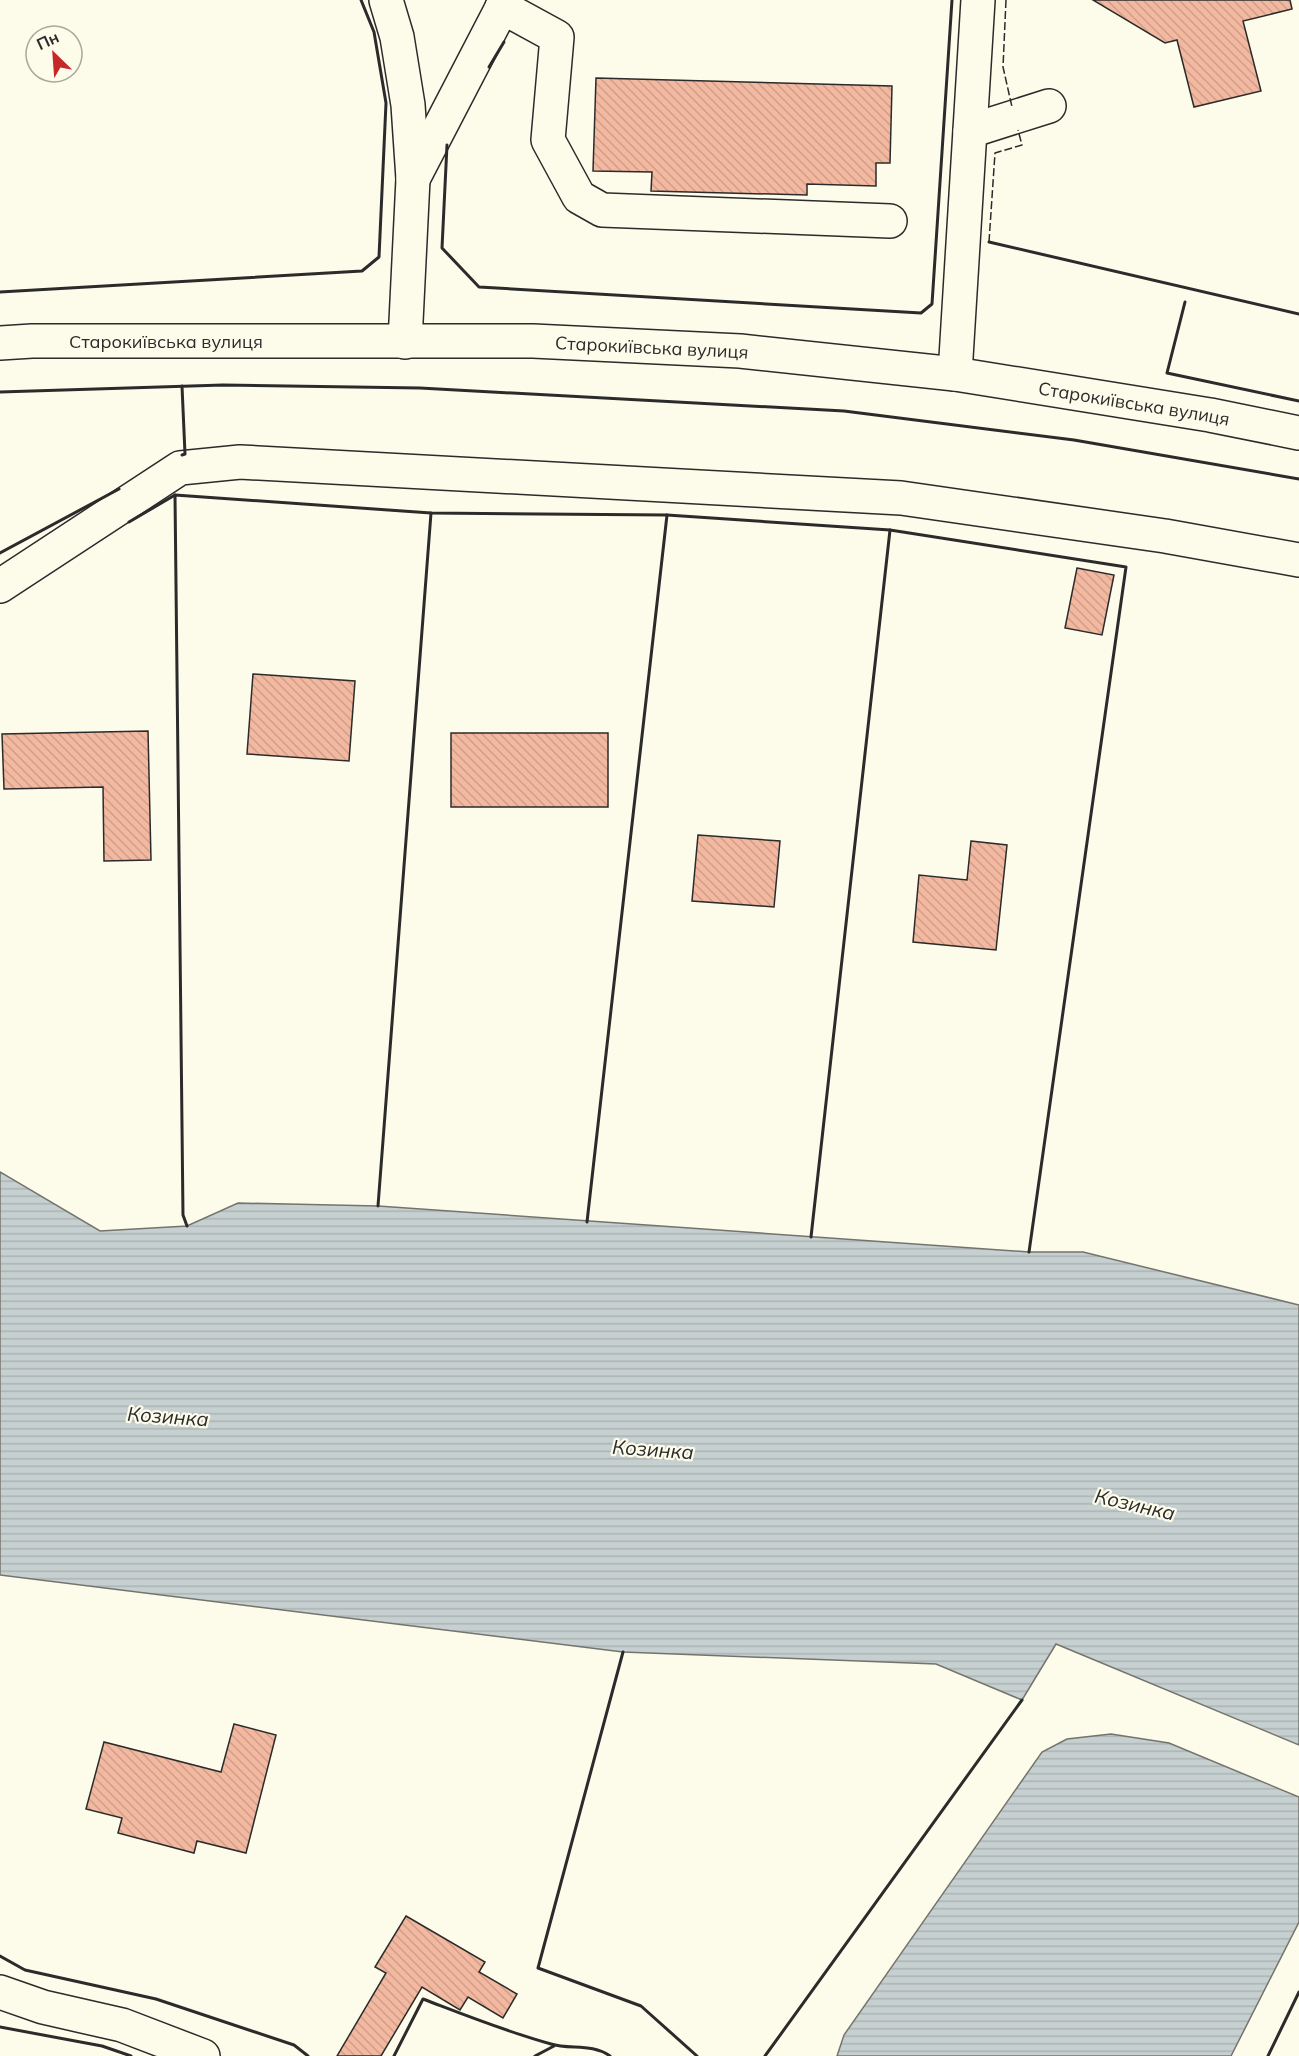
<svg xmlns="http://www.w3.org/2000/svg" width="1299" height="2056" font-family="Mulish,sans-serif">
<defs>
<pattern id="water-rules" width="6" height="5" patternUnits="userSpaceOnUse" patternTransform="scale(1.5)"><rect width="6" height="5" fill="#c7d0d0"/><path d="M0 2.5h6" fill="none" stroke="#abb3b3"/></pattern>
<pattern id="building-back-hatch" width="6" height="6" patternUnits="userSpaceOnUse" patternTransform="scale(1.5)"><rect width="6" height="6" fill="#f2b8a0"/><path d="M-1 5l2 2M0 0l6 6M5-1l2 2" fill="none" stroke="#d09e8a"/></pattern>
</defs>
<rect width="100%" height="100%" fill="#fdfbea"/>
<g fill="url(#water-rules)" stroke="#74746e" stroke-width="1.5">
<polygon points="0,1172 100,1231 187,1226 238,1203 378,1206 1029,1252 1083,1252 1299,1305 1299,1745 1056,1644 1022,1700 936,1664 623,1652 0,1575"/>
<polygon points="1111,1734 1169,1743 1299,1797 1299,1922 1231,2056 837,2056 844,2035 1042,1752 1067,1739"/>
</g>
<g fill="url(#building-back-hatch)" stroke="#2b2b2b" stroke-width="1.5">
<polygon points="1093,0 1290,0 1292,9 1243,21 1261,91 1194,107 1177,40 1165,43"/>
<polygon points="596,78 892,86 890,163 876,163 876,186 807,184 807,195 651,191 652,172 593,171"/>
<polygon points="1077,568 1114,575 1102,635 1065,628"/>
<polygon points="253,674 355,681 349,761 247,754"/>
<polygon points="148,731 151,860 104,861 103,787 4,789 2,734"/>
<rect x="451" y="733" width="157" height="74"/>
<polygon points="698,835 780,841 774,907 692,901"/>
<polygon points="971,841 1007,845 996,950 913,942 919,875 967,880"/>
<polygon points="234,1724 276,1735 246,1853 197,1841 194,1853 118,1833 122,1818 86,1809 104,1742 221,1772"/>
<polygon points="406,1916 485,1962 479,1972 517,1994 503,2018 468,1997 460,2010 422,1987 381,2056 337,2056 386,1973 375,1967"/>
</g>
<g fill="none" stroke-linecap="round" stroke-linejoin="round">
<g stroke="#2b2b2b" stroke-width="36">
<g id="minor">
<polyline points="386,0 397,37 408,105 413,179 405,342"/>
<polyline points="502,7 557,37 548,140 579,197 602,210 890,221"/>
<polyline points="970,131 1049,106"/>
<polyline points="413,179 506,0"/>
<path id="s1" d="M0,343L32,341H533L740,351L955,374L1210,415L1299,433"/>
<polyline points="955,374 978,0"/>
<polyline points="0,586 180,468 240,462 901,498 1165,536 1299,560"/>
<polyline points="0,1992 43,2007 122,2025 203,2056"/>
</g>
</g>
<use href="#minor" stroke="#fdfbea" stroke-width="33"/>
<g stroke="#2b2b2b" stroke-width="1.5" stroke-dasharray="8 3" stroke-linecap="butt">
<polyline points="1006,0 1003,67 1012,107"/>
<polyline points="989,242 995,153 1022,145 1018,130"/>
</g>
<g stroke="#2b2b2b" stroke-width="3">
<polyline points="489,67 504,42"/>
<polyline points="447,145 442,248 479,287 921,313 932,304 952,0"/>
<polyline points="989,242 1299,314"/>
<polyline points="0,292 362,271 379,257 386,103 374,32 361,0"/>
<polyline points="1185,302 1167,373 1299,401"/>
<polyline points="182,386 185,454 182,455"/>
<polyline points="0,392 223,385 420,388 844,411 1074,440 1299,479"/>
<polyline points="129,522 175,495"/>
<polyline points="0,553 119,489"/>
<polyline points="378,1206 431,513"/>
<polyline points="587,1222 667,515"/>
<polyline points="187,1226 183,1215 175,495 431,513 667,515 890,530 1126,567 1029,1252"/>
<polyline points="811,1237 890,530"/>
<polyline points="623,1652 538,1968 641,2006 697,2056"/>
<polyline points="0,1956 25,1970 156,1999 294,2045 308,2056"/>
<polyline points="0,2027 102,2046 131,2056"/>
<path d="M394,2056L423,1999C465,2015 507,2032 551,2044C570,2050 592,2043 610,2056"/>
<polyline points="535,2056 554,2046"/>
<polyline points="765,2056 1022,1700"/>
<polyline points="1268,2056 1299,1992"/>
</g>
</g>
<g text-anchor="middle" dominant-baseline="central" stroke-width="4.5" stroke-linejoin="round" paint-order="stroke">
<g font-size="18" fill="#2b2b2b" stroke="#fdfbea">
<text stroke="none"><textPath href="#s1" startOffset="166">Старокиївська вулиця</textPath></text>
<text stroke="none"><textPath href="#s1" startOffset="652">Старокиївська вулиця</textPath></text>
<text stroke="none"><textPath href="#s1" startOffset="1138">Старокиївська вулиця</textPath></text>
</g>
<g font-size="20" font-style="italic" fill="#2b2b2b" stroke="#fdfbea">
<text transform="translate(168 1416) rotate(4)">Козинка</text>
<text transform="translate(653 1449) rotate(4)">Козинка</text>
<text transform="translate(1135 1504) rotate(13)">Козинка</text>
</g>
</g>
<g transform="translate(54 54) rotate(335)"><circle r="28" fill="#fdfbea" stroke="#a9a89e" stroke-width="1.5"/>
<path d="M0-4.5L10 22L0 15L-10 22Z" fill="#c62828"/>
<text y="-9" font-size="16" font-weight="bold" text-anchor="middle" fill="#2b2b2b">Пн</text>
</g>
</svg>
